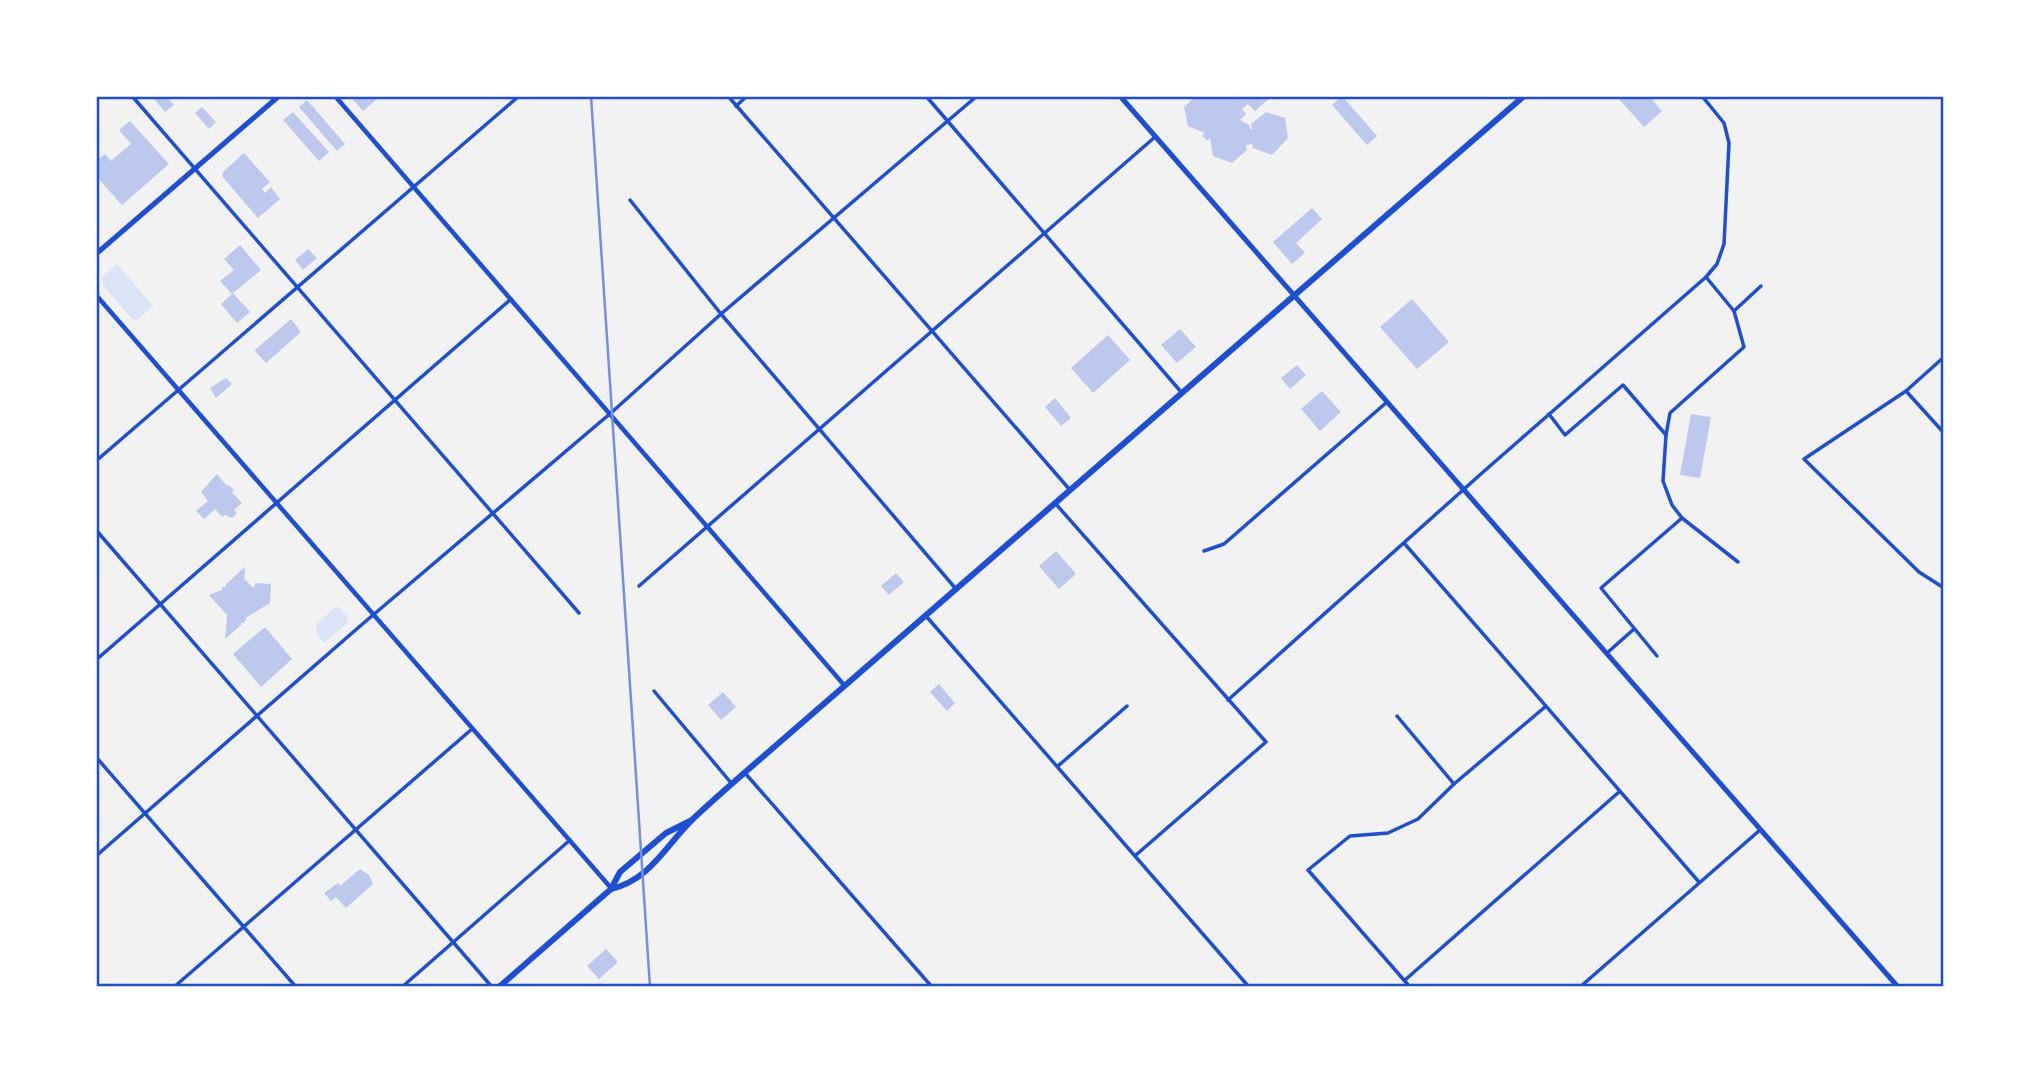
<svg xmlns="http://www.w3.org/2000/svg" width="2040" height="1083" font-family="Figtree,sans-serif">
<rect width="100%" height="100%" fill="#f2f2f2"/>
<g fill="#dbe4f7">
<polygon points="117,264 153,306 137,320 132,319 103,285 102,277"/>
<polygon points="337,606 348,617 346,624 324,643 317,634 316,624"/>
</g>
<g fill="#bdc9ec">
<polygon points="160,96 166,96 174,105 165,112 155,100"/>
<polygon points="350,96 377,96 378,98 363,111"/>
<polygon points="1196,96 1272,96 1255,111 1248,104 1242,109 1246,114 1240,120 1249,125 1250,129 1252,129 1251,124 1266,112 1285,118 1288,138 1272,155 1253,148 1252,144 1246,145 1247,150 1232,163 1213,156 1210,138 1207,141 1202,135 1205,133 1188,126 1184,107"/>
<polygon points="1342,96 1377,136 1367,145 1332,105"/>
<polygon points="1619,96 1649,96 1662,111 1644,127 1618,98"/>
<polygon points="307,100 345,144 337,151 299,107"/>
<polygon points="202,107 216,122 209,129 195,113"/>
<polygon points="293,112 329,152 319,161 283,120"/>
<polygon points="130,121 169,164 122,205 96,176 96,161 105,154 111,161 131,144 119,130"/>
<polygon points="244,153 270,182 262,189 265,193 271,187 280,199 258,218 222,176 223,172"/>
<polygon points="1312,208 1322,219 1296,243 1305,253 1292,264 1273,242"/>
<polygon points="240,245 261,270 233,293 250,312 237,323 221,304 233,293 232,294 220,281 234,270 224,259"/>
<polygon points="308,249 317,258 303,270 295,260"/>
<polygon points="1412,299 1449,342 1417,369 1380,327"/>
<polygon points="291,319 301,332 266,363 255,351 256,349"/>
<polygon points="1180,329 1196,347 1177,363 1161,345"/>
<polygon points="1108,335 1130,360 1093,393 1071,368"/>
<polygon points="1297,365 1306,375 1290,389 1281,378"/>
<polygon points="226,378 232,384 216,398 210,388"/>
<polygon points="1322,391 1341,412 1320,431 1301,409"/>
<polygon points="1055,398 1071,418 1061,426 1045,407"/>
<polygon points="1691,414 1711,417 1700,478 1680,475"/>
<polygon points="217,474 227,486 229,485 234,490 232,492 242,503 234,510 237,513 232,518 225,515 222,517 215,509 204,519 196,511 208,501 201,492"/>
<polygon points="1056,551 1076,574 1059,589 1039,566"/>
<polygon points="245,567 244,582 245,579 253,588 256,583 271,584 270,603 247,617 244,623 241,623 241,625 225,639 227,615 209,595 222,590 222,587 226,587 226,584"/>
<polygon points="896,573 904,582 889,595 881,586"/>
<polygon points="265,627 292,659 261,687 233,654"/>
<polygon points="939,684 955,703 947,711 930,692"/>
<polygon points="723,692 736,707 721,720 708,705"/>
<polygon points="360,869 369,875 373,884 346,908 336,897 331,901 324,893 338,883 340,886"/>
<polygon points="606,949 618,962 599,979 587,966"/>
</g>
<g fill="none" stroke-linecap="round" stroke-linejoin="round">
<g stroke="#1d4ed8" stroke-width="3.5">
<polyline points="132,96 579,613"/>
<polyline points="728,96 1070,490"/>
<polyline points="926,96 1182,393"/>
<polyline points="736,106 747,96"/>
<polyline points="630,200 721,314 956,589"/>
<polyline points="1734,311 1761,286"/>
<polyline points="1944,357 1906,391 1804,459 1919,572 1944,588"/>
<polyline points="1906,391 1944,433"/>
<polyline points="1549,414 1565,435 1623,385 1666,435"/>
<polyline points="96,461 519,96"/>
<polyline points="1055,503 1266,742 1136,855"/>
<polyline points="1682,518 1672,505 1663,481 1666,435 1670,413 1744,347 1734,311 1706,277"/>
<polyline points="96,530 492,987"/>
<polyline points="1404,543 1699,882"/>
<polyline points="1204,551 1224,544 1387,402"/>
<polyline points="639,586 1155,137"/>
<polyline points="926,616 1249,987"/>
<polyline points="1607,653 1634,629"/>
<polyline points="1657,656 1601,588 1682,518 1738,562"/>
<polyline points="96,660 511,299"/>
<polyline points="654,691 732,784"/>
<polyline points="1228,700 1482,473 1706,277 1717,264 1724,244 1729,143 1724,123 1702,96"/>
<polyline points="1397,716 1454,784"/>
<polyline points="96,757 296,987"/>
<polyline points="1058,766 1127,706"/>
<polyline points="745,773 932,987"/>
<polyline points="96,856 359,627 612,412 721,314 977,96"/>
<polyline points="1405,980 1619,792"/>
<polyline points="96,985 98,987"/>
<polyline points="174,987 472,729"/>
<polyline points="402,987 570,840"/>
<polyline points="1410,987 1308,870 1350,836 1388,833 1418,819 1454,784 1545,707"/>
<polyline points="1580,987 1760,830"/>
</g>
<g stroke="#1d4ed8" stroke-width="4.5">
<polyline points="335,96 844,685"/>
<polyline points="96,295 611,888"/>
</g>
<g stroke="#1d4ed8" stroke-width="5">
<polyline points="1120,96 1898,987"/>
<polyline points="96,254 279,96"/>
</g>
<g stroke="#1d4ed8" stroke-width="6">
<path d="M611,889C651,880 667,843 695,817C725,789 757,762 788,735L1524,96"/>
<polyline points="499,987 611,889 620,872 666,833 690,821"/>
</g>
<polyline stroke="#7290e2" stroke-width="2.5" points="591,96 650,987"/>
</g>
<rect width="2040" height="1083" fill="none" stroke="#ffffff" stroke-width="196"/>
<rect x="98" y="98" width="1844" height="887" fill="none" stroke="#1d4ed8" stroke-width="2.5"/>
</svg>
